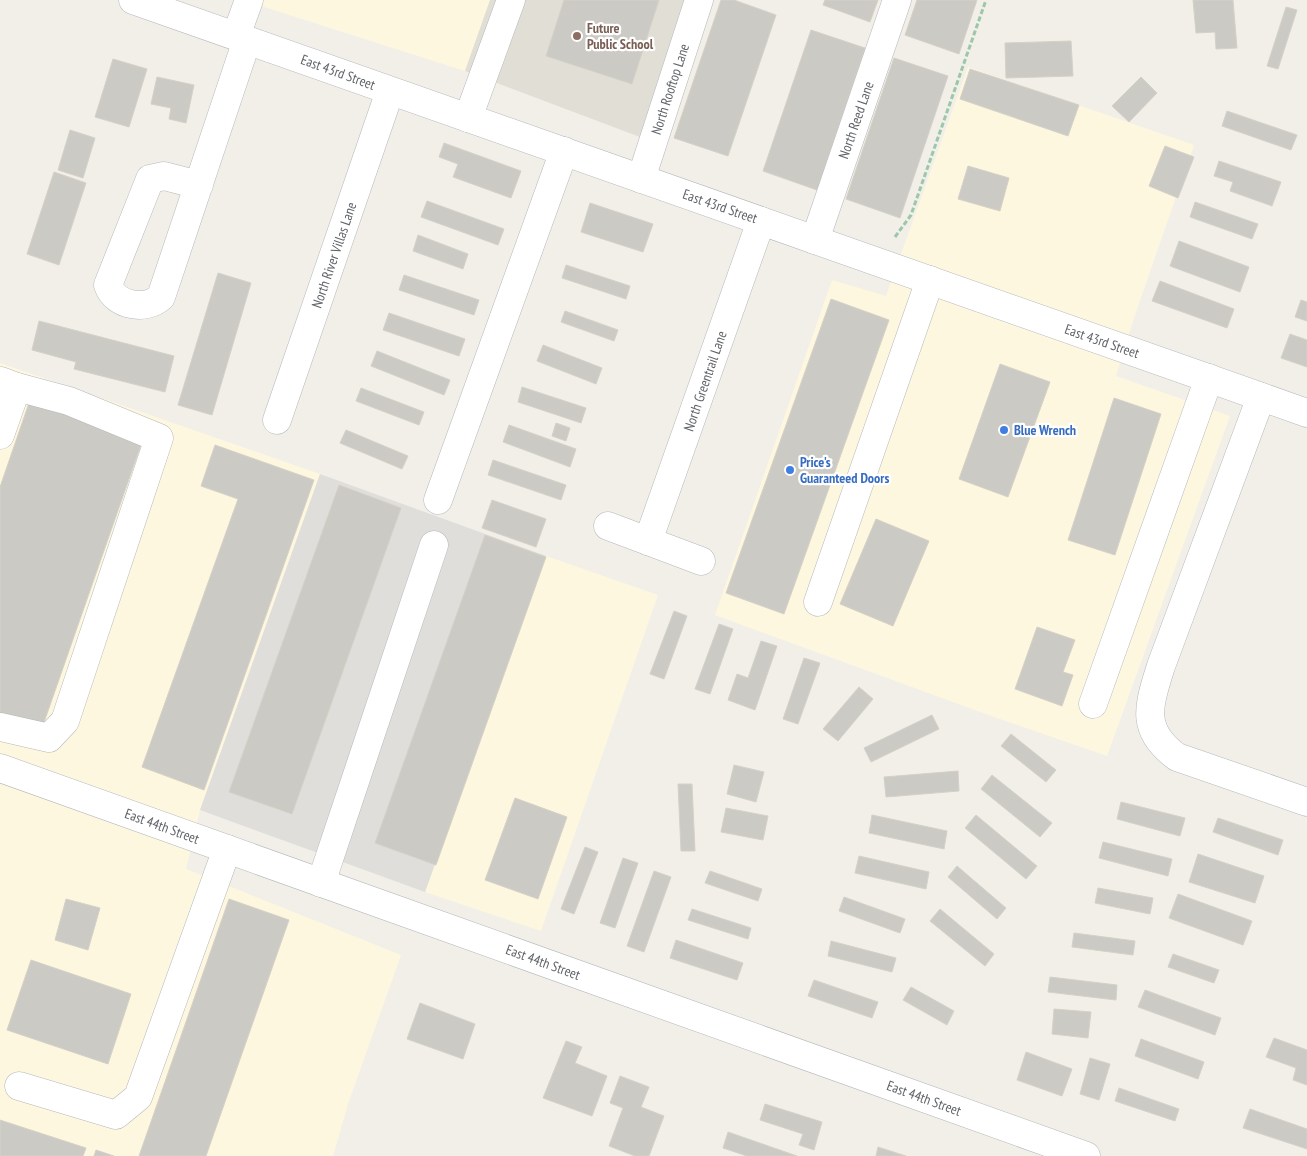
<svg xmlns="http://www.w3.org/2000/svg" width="1307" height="1156" font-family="'PT Sans Narrow',sans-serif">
<rect width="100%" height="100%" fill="#f1efe8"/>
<g fill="#fef7e0">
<polygon points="242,0 490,0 465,71"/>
<polygon points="968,67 1194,145 1134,318 1116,376 1230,416 1107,756 994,717 715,615 832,280 886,296"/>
<polygon points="0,363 320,474 200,810 186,869 401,955 348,1104 333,1156 0,1156"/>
<polygon points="546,556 658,595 541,931 425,892"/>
</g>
<polygon fill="#e0deda" points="320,474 546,556 425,892 200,810"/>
<polygon fill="#e1ded6" points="490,0 688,0 640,137 465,71"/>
<g fill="#cccac5" stroke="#d6d1c6">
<polygon points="564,0 659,0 632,84 546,56"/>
<polygon points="721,0 734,0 776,15 728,156 674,138"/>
<polygon points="825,0 878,0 870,22 823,5"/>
<polygon points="917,0 977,0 959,54 905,35"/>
<polygon points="1193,0 1233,0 1237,48 1216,49 1215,32 1196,33"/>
<polygon points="1286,7 1297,10 1278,69 1267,66"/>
<polygon points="811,30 865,48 817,190 763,171"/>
<polygon points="1071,41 1073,76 1006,78 1005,43"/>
<polygon points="894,58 948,76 900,218 846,199"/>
<polygon points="113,59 147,69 129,127 95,117"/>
<polygon points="970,69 1079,105 1068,136 960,99"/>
<polygon points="157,77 194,85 186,123 169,119 171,108 151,104"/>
<polygon points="1141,77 1157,93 1129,122 1112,106"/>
<polygon points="1227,111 1297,135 1291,150 1222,126"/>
<polygon points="70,130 95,138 83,178 58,170"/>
<polygon points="444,143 521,171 511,198 453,177 458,164 439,157"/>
<polygon points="1165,146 1194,157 1178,198 1149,186"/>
<polygon points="1219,161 1281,182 1272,206 1230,191 1233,182 1214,176"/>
<polygon points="968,166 1009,178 1000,211 958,199"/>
<polygon points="54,172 86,183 59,265 27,254"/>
<polygon points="427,201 504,229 498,245 421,217"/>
<polygon points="1195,202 1258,224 1252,239 1190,217"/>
<polygon points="590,203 653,224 643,252 581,232"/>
<polygon points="418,235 468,254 463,269 413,251"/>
<polygon points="1179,241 1249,267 1240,292 1170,266"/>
<polygon points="566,265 630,286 626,299 562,278"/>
<polygon points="218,273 251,283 212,415 178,405"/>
<polygon points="404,275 479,300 474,315 399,290"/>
<polygon points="1160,281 1234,309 1227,328 1152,301"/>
<polygon points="831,299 889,320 784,614 726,593"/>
<polygon points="1301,300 1307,302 1307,321 1295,317"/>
<polygon points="565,311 618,330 614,341 561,322"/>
<polygon points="389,313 465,339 459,356 383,330"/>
<polygon points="39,321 174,356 165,392 74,369 76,362 32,350"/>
<polygon points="1290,334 1307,340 1307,367 1281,358"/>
<polygon points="543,345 602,368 596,384 537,361"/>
<polygon points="377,351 450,380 444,395 371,366"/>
<polygon points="1000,364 1050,382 1008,497 959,479"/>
<polygon points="522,387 586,408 581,423 518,402"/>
<polygon points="361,388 424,412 419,425 356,401"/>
<polygon points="1114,398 1161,414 1115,555 1068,540"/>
<polygon points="30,400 143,439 41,731 0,716 0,487"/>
<polygon points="556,423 570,428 566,441 552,436"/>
<polygon points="509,425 576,449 570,467 503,442"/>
<polygon points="346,430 408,456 402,469 340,443"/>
<polygon points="215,445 314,480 204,790 142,767 238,499 201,486"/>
<polygon points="493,460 566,485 561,500 488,475"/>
<polygon points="339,485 401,508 292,814 229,792"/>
<polygon points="492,500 546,519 536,547 482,528"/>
<polygon points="876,519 929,541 893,626 840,604"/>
<polygon points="485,535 546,557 436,865 375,843"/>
<polygon points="674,611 687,616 664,679 650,674"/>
<polygon points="719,624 733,629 710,694 695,689"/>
<polygon points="1037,627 1075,640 1063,672 1073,675 1062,706 1015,689"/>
<polygon points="761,641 777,646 755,710 728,700 737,674 748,678"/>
<polygon points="804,658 820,663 798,724 783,719"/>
<polygon points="859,687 873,699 838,741 823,729"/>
<polygon points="932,715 939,729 871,762 864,748"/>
<polygon points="1011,734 1056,770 1046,782 1001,746"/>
<polygon points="734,765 764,772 756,802 727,794"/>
<polygon points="958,771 959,791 886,797 884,777"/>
<polygon points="992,775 1052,823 1040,837 981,789"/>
<polygon points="678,784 692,784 695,851 681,851"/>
<polygon points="515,798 567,817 538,899 485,880"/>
<polygon points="1121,802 1185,818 1180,836 1117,819"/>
<polygon points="726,808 768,816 763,840 721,832"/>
<polygon points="872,815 947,831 944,849 869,833"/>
<polygon points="976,815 1037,866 1026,879 965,828"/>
<polygon points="1218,818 1283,840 1278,855 1213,832"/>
<polygon points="1103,842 1172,859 1168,876 1099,858"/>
<polygon points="585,847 598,852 574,914 561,909"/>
<polygon points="1198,854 1264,876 1255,903 1189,882"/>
<polygon points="859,856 929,872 926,889 855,873"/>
<polygon points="623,858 638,863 615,928 600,923"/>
<polygon points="957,866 1006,908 997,919 948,877"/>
<polygon points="654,871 671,877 644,952 627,946"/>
<polygon points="710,871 762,889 758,901 705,883"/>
<polygon points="1098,888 1153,898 1150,914 1095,903"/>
<polygon points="1178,894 1252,921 1243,945 1169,918"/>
<polygon points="844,897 905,919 900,933 839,911"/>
<polygon points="66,899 100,908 88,950 55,940"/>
<polygon points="229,899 289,920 206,1156 139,1156"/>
<polygon points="692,909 751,928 748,939 688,920"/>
<polygon points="940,909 994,954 985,966 930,921"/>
<polygon points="1074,933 1135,941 1133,955 1072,947"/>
<polygon points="676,940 743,963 737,980 670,958"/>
<polygon points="831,941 896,958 892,972 828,956"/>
<polygon points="1173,954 1219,970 1214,983 1168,967"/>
<polygon points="31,960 131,994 108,1064 7,1030"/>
<polygon points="1050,977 1117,985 1116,1000 1048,992"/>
<polygon points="814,980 878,1002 872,1018 808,996"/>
<polygon points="911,987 954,1011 947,1025 903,1000"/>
<polygon points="1145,990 1221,1018 1215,1035 1138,1007"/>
<polygon points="420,1003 475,1024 463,1059 407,1039"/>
<polygon points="1054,1009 1091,1012 1088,1038 1052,1034"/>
<polygon points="1274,1038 1307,1050 1307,1085 1293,1080 1296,1068 1266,1057"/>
<polygon points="1141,1039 1204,1062 1198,1079 1135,1056"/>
<polygon points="566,1041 582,1047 575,1063 607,1076 592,1116 543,1098"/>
<polygon points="1026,1052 1072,1069 1062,1096 1017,1080"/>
<polygon points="1090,1058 1110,1064 1099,1100 1080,1094"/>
<polygon points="620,1076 649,1087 641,1107 664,1116 649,1156 635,1156 609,1146 623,1108 610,1103"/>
<polygon points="1119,1088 1179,1109 1175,1121 1115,1101"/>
<polygon points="765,1104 822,1122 814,1150 799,1145 803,1134 760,1120"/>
<polygon points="1250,1109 1307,1129 1307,1149 1243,1128"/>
<polygon points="0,1120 86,1148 83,1156 0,1156"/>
<polygon points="728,1132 797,1156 747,1156 723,1148"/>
<polygon points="878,1147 906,1156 876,1156"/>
<polygon points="96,1150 114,1156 94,1156"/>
</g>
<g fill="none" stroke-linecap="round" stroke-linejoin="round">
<g stroke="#b5b8bc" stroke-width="29">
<g id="minor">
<polyline points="133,0 1307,413"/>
<polyline points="236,36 249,0"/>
<polyline points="468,118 511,0"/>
<polyline points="641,179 699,0"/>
<path d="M199,185L164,176L150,179L108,285C115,306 146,311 161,297L247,40"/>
<polyline points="815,240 897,0"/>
<path d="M1261,397L1161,666C1149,705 1139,729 1177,757L1307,802"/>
<polyline points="277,420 390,91"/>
<polyline points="0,435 17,387 1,381"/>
<polyline points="438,500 564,151"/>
<polyline points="608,526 701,561"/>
<polyline points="648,541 761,221"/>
<polyline points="818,602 930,280"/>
<polyline points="1093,704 1209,378"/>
<polyline points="0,727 49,738 65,721 159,438 69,401 17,387"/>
<polyline points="0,768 1086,1156"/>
<polyline points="321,883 434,545"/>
<polyline points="19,1086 116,1115 138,1097 227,849"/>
</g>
</g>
<polyline stroke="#9cc7a9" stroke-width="3" stroke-dasharray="5 2.5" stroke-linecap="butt" points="895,237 911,215 986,0"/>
<use href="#minor" stroke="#fff" stroke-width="28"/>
</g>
<circle fill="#8d6e63" stroke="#fff" stroke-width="2" cx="577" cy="36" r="5"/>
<g fill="#3f7fe0" stroke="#fff" stroke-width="2">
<circle cx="1004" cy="430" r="5"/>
<circle cx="790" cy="470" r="5"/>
</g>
<g text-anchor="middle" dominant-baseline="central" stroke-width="4.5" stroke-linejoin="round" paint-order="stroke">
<g font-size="14" font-weight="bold" fill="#785e54" stroke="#fff" text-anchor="start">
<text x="587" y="28">Future<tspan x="587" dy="16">Public School</tspan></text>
</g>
<g font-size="14" fill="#5f6368" stroke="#fff">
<text transform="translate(338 72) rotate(20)">East 43rd Street</text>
<text transform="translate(670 89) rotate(-72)">North Rooftop Lane</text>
<text transform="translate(856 120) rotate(-71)">North Reed Lane</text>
<text transform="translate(720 206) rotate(19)">East 43rd Street</text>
<text transform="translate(334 255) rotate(-71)">North River Villas Lane</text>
<text transform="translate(1102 341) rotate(19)">East 43rd Street</text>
<text transform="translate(705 381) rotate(-71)">North Greentrail Lane</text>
<text transform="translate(162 826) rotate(20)">East 44th Street</text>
<text transform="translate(543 962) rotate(20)">East 44th Street</text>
<text transform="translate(924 1098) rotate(20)">East 44th Street</text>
</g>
<g font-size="14" font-weight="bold" fill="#366cbe" stroke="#fff" text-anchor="start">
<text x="1014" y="430">Blue Wrench</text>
<text x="800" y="462">Price's<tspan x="800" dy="16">Guaranteed Doors</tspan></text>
</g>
</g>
</svg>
